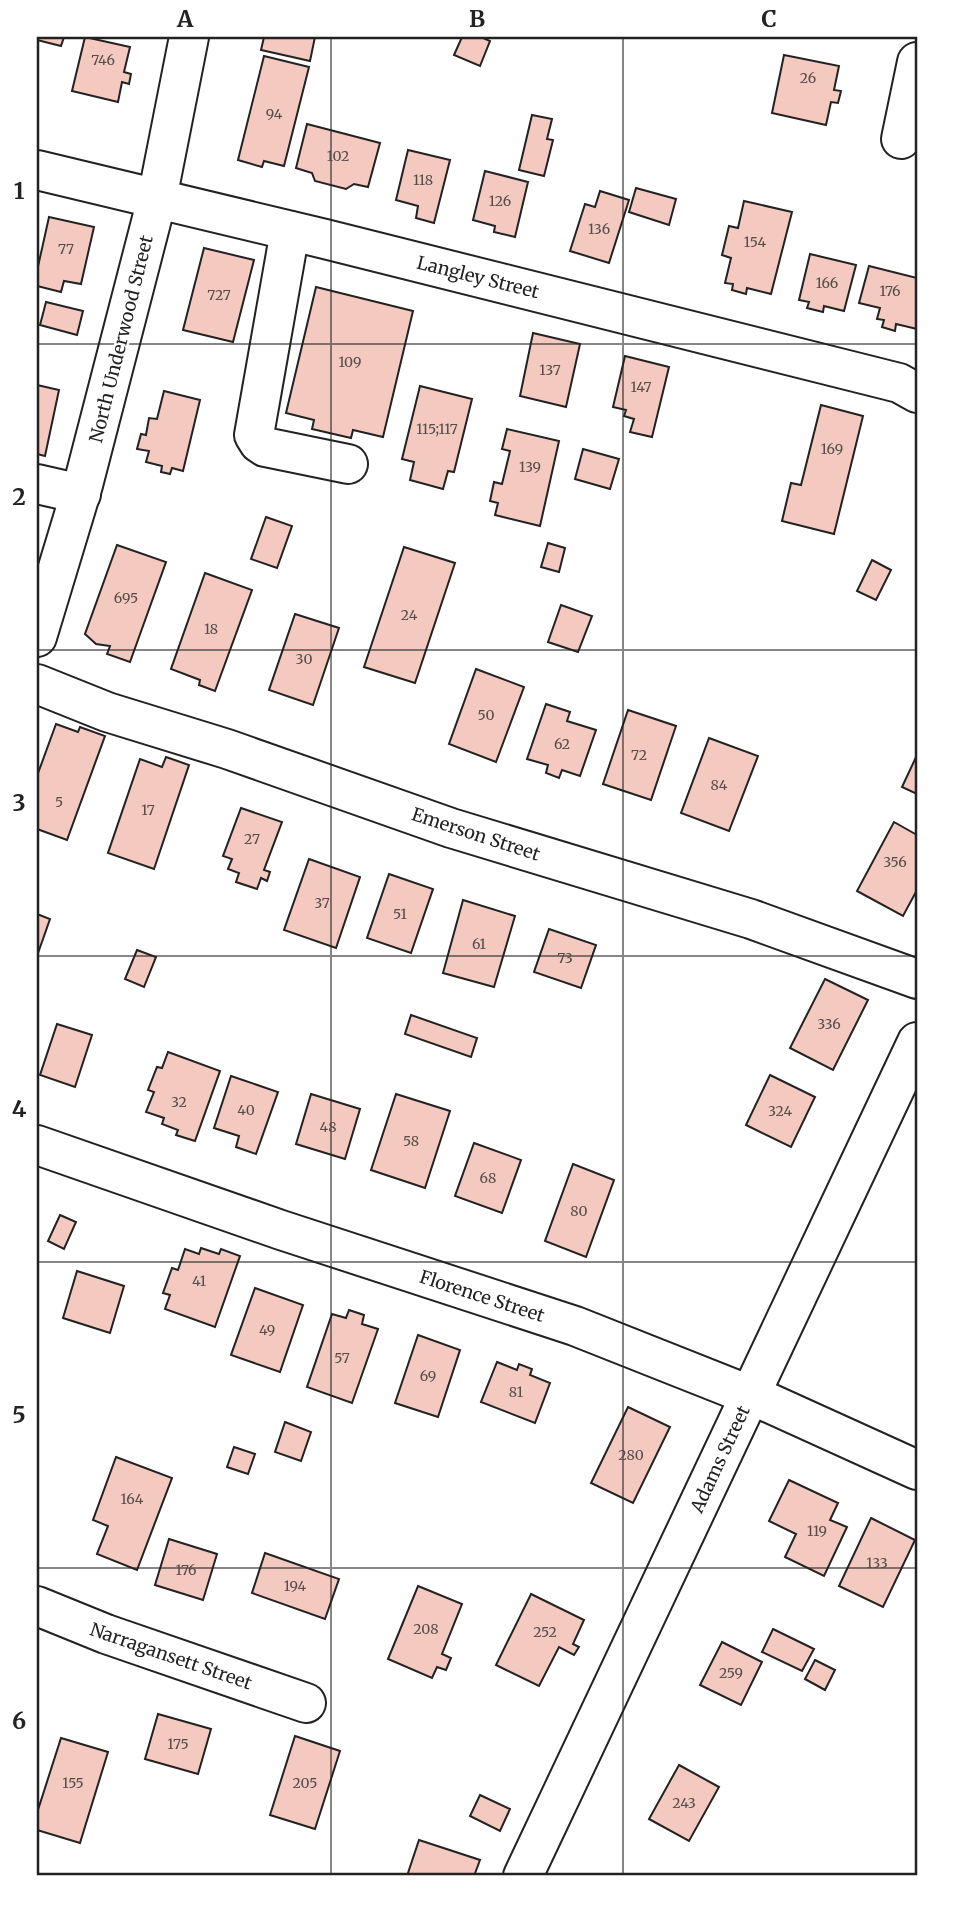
<svg xmlns="http://www.w3.org/2000/svg" width="954" height="1913" font-family="Merriweather,serif">
<rect width="100%" height="100%" fill="#fff"/>
<g fill="#f3c9c0" stroke="#222" stroke-width="2">
<polygon points="37,37 64,37 61,46 37,40"/>
<polygon points="85,37 130,47 124,72 131,74 129,84 122,82 118,102 72,91"/>
<polygon points="264,37 315,37 310,61 261,50"/>
<polygon points="462,37 481,37 490,41 480,66 454,55"/>
<polygon points="784,55 839,66 834,90 841,91 838,103 831,102 826,125 772,113"/>
<polygon points="264,56 309,67 284,166 264,161 262,167 238,160"/>
<polygon points="532,115 552,119 547,139 553,140 544,176 519,170"/>
<polygon points="307,124 380,143 368,187 354,184 346,189 315,181 312,173 296,168"/>
<polygon points="408,150 450,160 434,223 416,218 418,206 396,200"/>
<polygon points="485,171 528,182 515,237 494,232 495,226 473,220"/>
<polygon points="636,188 676,199 669,225 629,212"/>
<polygon points="600,191 629,200 609,263 570,251 585,204 595,207"/>
<polygon points="744,201 792,212 771,294 747,288 746,294 732,290 733,284 725,283 731,258 722,255 729,226 738,228"/>
<polygon points="49,217 94,227 81,284 64,281 61,292 37,286 37,271"/>
<polygon points="204,248 254,260 233,342 183,330"/>
<polygon points="810,254 856,265 844,311 824,306 823,312 807,308 809,302 799,300"/>
<polygon points="869,266 917,278 917,329 896,324 895,331 882,327 884,320 877,319 880,308 859,303"/>
<polygon points="316,287 413,311 383,437 353,430 351,438 312,429 314,420 286,413"/>
<polygon points="46,302 83,311 77,335 40,325"/>
<polygon points="533,333 580,344 566,407 520,396"/>
<polygon points="625,356 669,367 652,437 630,432 634,419 624,416 626,410 613,407"/>
<polygon points="37,385 59,390 45,456 37,454"/>
<polygon points="420,386 472,399 454,472 448,471 443,489 410,480 414,462 402,459"/>
<polygon points="164,391 200,400 183,471 172,468 170,474 161,472 162,466 146,462 149,451 137,449 141,434 146,435 149,418 157,419"/>
<polygon points="821,405 863,416 834,534 782,521 791,483 801,485"/>
<polygon points="507,429 559,441 540,526 495,515 498,503 490,501 494,482 502,484 510,451 502,449"/>
<polygon points="583,449 619,459 610,489 575,479"/>
<polygon points="266,517 292,526 277,568 251,559"/>
<polygon points="548,543 565,548 559,572 541,567"/>
<polygon points="117,545 166,562 130,662 107,654 110,646 96,644 85,634"/>
<polygon points="404,547 455,563 415,683 364,667"/>
<polygon points="872,560 891,570 876,600 857,591"/>
<polygon points="205,573 252,590 215,691 199,685 200,680 171,669"/>
<polygon points="561,605 592,616 578,652 548,642"/>
<polygon points="295,614 339,628 313,705 269,690"/>
<polygon points="476,669 524,687 496,762 449,744"/>
<polygon points="546,704 570,712 567,721 596,730 580,776 562,770 559,778 546,773 548,765 527,759"/>
<polygon points="628,710 676,726 651,800 603,784"/>
<polygon points="56,724 78,732 80,727 105,736 67,840 37,829 37,776"/>
<polygon points="709,738 758,756 729,831 681,813"/>
<polygon points="917,755 917,794 902,787"/>
<polygon points="166,757 189,765 154,869 108,853 140,759 162,767"/>
<polygon points="241,808 282,822 264,870 270,872 267,881 261,878 257,889 236,882 239,873 228,869 232,859 223,856"/>
<polygon points="894,822 917,835 917,890 903,916 857,891"/>
<polygon points="309,859 360,877 336,948 284,930"/>
<polygon points="389,874 433,889 411,953 367,938"/>
<polygon points="463,900 515,916 494,987 443,973"/>
<polygon points="37,914 50,919 37,956"/>
<polygon points="549,929 596,945 581,988 534,972"/>
<polygon points="137,950 156,957 144,987 125,979"/>
<polygon points="825,979 868,1000 833,1070 790,1048"/>
<polygon points="411,1015 477,1038 471,1057 405,1034"/>
<polygon points="57,1024 92,1035 75,1087 40,1075"/>
<polygon points="168,1052 220,1071 195,1141 176,1135 178,1130 162,1124 164,1118 146,1112 154,1092 148,1090 157,1067 162,1068"/>
<polygon points="770,1075 815,1097 791,1147 746,1125"/>
<polygon points="231,1076 278,1092 256,1154 236,1147 239,1136 214,1128"/>
<polygon points="311,1094 360,1109 345,1159 296,1144"/>
<polygon points="396,1094 450,1111 425,1188 371,1170"/>
<polygon points="474,1143 521,1160 502,1213 455,1196"/>
<polygon points="573,1164 614,1180 586,1257 545,1241"/>
<polygon points="60,1215 76,1222 64,1249 48,1241"/>
<polygon points="201,1248 219,1254 221,1249 240,1256 215,1327 165,1309 170,1295 163,1293 172,1268 178,1270 185,1249 199,1254"/>
<polygon points="77,1271 124,1286 110,1333 63,1318"/>
<polygon points="255,1288 303,1305 280,1372 231,1355"/>
<polygon points="349,1310 364,1315 362,1324 378,1329 352,1403 307,1387 332,1314 346,1318"/>
<polygon points="418,1335 460,1350 438,1417 395,1403"/>
<polygon points="497,1362 517,1370 519,1364 532,1369 530,1375 550,1383 535,1423 481,1402"/>
<polygon points="628,1407 670,1427 633,1503 591,1483"/>
<polygon points="285,1422 311,1432 301,1461 275,1452"/>
<polygon points="234,1447 255,1454 248,1474 227,1467"/>
<polygon points="116,1457 172,1478 137,1570 97,1554 108,1526 93,1520"/>
<polygon points="789,1480 838,1503 830,1520 847,1527 824,1576 785,1557 796,1534 769,1521"/>
<polygon points="871,1518 915,1540 883,1607 839,1586"/>
<polygon points="169,1539 217,1554 203,1600 155,1585"/>
<polygon points="265,1553 339,1579 325,1619 252,1593"/>
<polygon points="418,1586 462,1604 442,1654 451,1658 446,1670 437,1667 432,1678 388,1659"/>
<polygon points="531,1594 584,1620 573,1644 579,1647 574,1655 559,1647 539,1686 496,1665"/>
<polygon points="773,1629 814,1649 802,1671 762,1652"/>
<polygon points="722,1642 762,1662 741,1705 700,1685"/>
<polygon points="815,1660 835,1670 825,1690 805,1679"/>
<polygon points="158,1714 211,1729 198,1774 145,1759"/>
<polygon points="295,1736 340,1751 315,1829 270,1815"/>
<polygon points="61,1738 108,1752 80,1843 37,1830 37,1813"/>
<polygon points="679,1765 719,1787 689,1841 649,1819"/>
<polygon points="480,1795 510,1809 500,1831 470,1816"/>
<polygon points="419,1840 480,1860 474,1876 407,1876"/>
</g>
<g fill="none" stroke-linecap="round" stroke-linejoin="round">
<g stroke="#222" stroke-width="42">
<g id="minor">
<polyline points="901,139 917,62"/>
<polyline points="37,170 325,239 899,383 917,393"/>
<polyline points="290,231 254,435 259,443 265,447 348,464"/>
<polyline points="37,484 81,494"/>
<polyline points="37,637 83,485 157,199 189,37"/>
<polyline points="37,684 107,712 227,749 451,828 751,919 917,979"/>
<polyline points="37,1145 281,1230 575,1326 767,1402 917,1470"/>
<polyline points="37,1606 106,1634 306,1703"/>
<polyline points="523,1876 917,1042"/>
</g>
</g>
<use href="#minor" stroke="#fff" stroke-width="38"/>
</g>
<path fill="none" stroke="#222" stroke-width="2" stroke-opacity="0.55" d="M331,37V1876M623,37V1876M37,344H917M37,650H917M37,956H917M37,1262H917M37,1568H917"/>
<g text-anchor="middle" dominant-baseline="central" stroke-width="5" stroke-linejoin="round" paint-order="stroke">
<g font-size="14" fill="#564c4a">
<text x="103" y="60">746</text>
<text x="808" y="78">26</text>
<text x="274" y="114">94</text>
<text x="338" y="156">102</text>
<text x="423" y="180">118</text>
<text x="500" y="201">126</text>
<text x="599" y="229">136</text>
<text x="755" y="242">154</text>
<text x="66" y="249">77</text>
<text x="827" y="283">166</text>
<text x="890" y="291">176</text>
<text x="219" y="295">727</text>
<text x="350" y="362">109</text>
<text x="550" y="370">137</text>
<text x="641" y="387">147</text>
<text x="437" y="429">115;117</text>
<text x="832" y="449">169</text>
<text x="530" y="467">139</text>
<text x="126" y="598">695</text>
<text x="409" y="615">24</text>
<text x="211" y="629">18</text>
<text x="304" y="659">30</text>
<text x="486" y="715">50</text>
<text x="562" y="744">62</text>
<text x="639" y="755">72</text>
<text x="719" y="785">84</text>
<text x="59" y="802">5</text>
<text x="148" y="810">17</text>
<text x="252" y="839">27</text>
<text x="895" y="862">356</text>
<text x="322" y="903">37</text>
<text x="400" y="914">51</text>
<text x="479" y="944">61</text>
<text x="565" y="958">73</text>
<text x="829" y="1024">336</text>
<text x="179" y="1102">32</text>
<text x="246" y="1110">40</text>
<text x="780" y="1111">324</text>
<text x="328" y="1127">48</text>
<text x="411" y="1141">58</text>
<text x="488" y="1178">68</text>
<text x="579" y="1211">80</text>
<text x="199" y="1281">41</text>
<text x="267" y="1330">49</text>
<text x="342" y="1358">57</text>
<text x="428" y="1376">69</text>
<text x="516" y="1392">81</text>
<text x="631" y="1455">280</text>
<text x="132" y="1499">164</text>
<text x="817" y="1531">119</text>
<text x="877" y="1563">133</text>
<text x="186" y="1570">176</text>
<text x="295" y="1586">194</text>
<text x="426" y="1629">208</text>
<text x="545" y="1632">252</text>
<text x="731" y="1673">259</text>
<text x="178" y="1744">175</text>
<text x="73" y="1783">155</text>
<text x="305" y="1783">205</text>
<text x="684" y="1803">243</text>
</g>
<g font-size="18" fill="#222" stroke="#fff">
<text transform="translate(478 277) rotate(14)">Langley Street</text>
<text transform="translate(121 339) rotate(-76)">North Underwood Street</text>
<text transform="translate(476 834) rotate(18)">Emerson Street</text>
<text transform="translate(482 1296) rotate(18)">Florence Street</text>
<text transform="translate(720 1459) rotate(-65)">Adams Street</text>
<text transform="translate(171 1656) rotate(19)">Narragansett Street</text>
</g>
</g>
<rect width="954" height="1913" fill="none" stroke="#ffffff" stroke-width="77"/>
<rect x="38" y="38" width="878" height="1836" fill="none" stroke="#222" stroke-width="2.5"/>
<g font-size="23" text-anchor="middle" font-weight="bold" fill="#222">
<text x="185" y="27">A</text>
<text x="477" y="27">B</text>
<text x="769" y="27">C</text>
<text x="19" y="199">1</text>
<text x="19" y="505">2</text>
<text x="19" y="811">3</text>
<text x="19" y="1117">4</text>
<text x="19" y="1423">5</text>
<text x="19" y="1729">6</text>
</g>
</svg>
